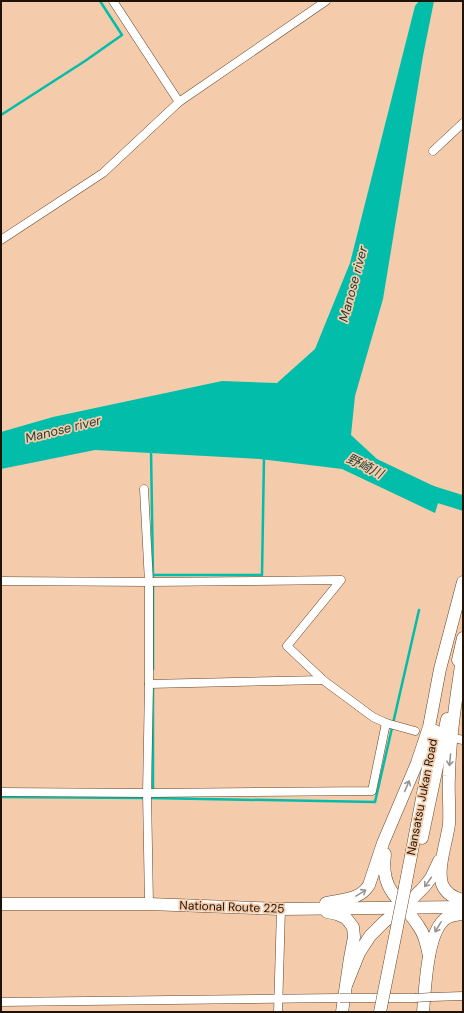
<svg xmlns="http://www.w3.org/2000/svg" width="464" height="1013" font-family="'DM Sans','Noto Sans JP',sans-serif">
<rect width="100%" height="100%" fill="#f4ccab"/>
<polygon fill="#02bda9" points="419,1 434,1 423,56 383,299 355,396 351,435 377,459 442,490 435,513 342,469 260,459 95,450 1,469 1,432 53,417 222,381 277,383 315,349 350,263 415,6"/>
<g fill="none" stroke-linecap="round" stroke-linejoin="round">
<g stroke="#02bda9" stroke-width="2.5">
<polyline points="1,115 85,61 122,35 100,1"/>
<polyline points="151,450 153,575"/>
<polyline points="153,579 153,575 262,575 264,457"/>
<polyline points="153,669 153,586"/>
<polyline points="153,789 153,686"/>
<polyline points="1,797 143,798"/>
<polyline points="150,798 375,802 419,610"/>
</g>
<polyline stroke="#02bda9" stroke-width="15" points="421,490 463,503"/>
<g stroke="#674629" stroke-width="9">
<g id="minor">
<polyline points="113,1 179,102"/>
<polyline points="433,151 463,123"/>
<polyline points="1,240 103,173 179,102 326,1"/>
<polyline points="144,489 149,582 149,684 147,793 149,904"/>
<polyline points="1,581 149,582 341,580 287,646 323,680 373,717 386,723 415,731"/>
<polyline points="149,684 323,680"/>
<polyline points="454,738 463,740"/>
<polyline points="1,792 147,793 372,791 386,723"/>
<polyline points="431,997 463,996"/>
<polyline points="350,998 415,998"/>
<polyline points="1,1002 340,998"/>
<polyline points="278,1012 281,909"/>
</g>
</g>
<g stroke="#674629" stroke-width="13">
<g id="highway">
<path d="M463,652C457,693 450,734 449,776C448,792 450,808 449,824C447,841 437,868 442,884C446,894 454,898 463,900"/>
<polyline points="458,660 463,638"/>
<polyline points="422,838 447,719"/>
<path d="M385,854C380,893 401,898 419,927C425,935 427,946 429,956"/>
<polyline points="405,887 435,731"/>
<path d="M326,903C343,899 360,900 369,885L383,843L417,763L429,727L440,669L463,582"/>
<polyline points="1,904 149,904 281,909 463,907"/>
<polyline points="327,912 337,914 346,918 353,927 354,937 350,958 342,1012"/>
<polyline points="347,983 359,953 370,936 385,921 404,907 424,887 431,878 439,861"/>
<path d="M423,1012C425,990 427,936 443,921C448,915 456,915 463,914"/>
</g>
</g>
<use href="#minor" stroke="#fff" stroke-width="8"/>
<use href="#highway" stroke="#fff" stroke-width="12"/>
<g stroke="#674629" stroke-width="9" stroke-linecap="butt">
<g id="minor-bridge">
<polyline points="340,998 350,998"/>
<polyline points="415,998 431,997"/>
</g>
</g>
<g stroke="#674629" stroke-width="13" stroke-linecap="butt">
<polyline id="highway-bridge" points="380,1012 405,887"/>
</g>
<use href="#minor-bridge" stroke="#fff" stroke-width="8"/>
<use href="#highway-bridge" stroke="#fff" stroke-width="12"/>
</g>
<defs><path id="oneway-shaft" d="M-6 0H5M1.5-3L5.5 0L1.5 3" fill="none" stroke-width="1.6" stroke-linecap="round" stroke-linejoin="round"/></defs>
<g stroke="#9a948f">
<use href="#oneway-shaft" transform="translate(450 760) rotate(95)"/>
<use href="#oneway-shaft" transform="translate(407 786) rotate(-67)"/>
<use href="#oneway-shaft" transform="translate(428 882) rotate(125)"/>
<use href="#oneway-shaft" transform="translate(361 893) rotate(-32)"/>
<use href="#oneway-shaft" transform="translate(438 927) rotate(121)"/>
</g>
<g text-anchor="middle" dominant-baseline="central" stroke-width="3.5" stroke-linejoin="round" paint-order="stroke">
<g font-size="12" fill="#1f1206" stroke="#f4ccab">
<text transform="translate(422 797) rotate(-79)">Nansatsu Jukan Road</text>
<text transform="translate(232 907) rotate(2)">National Route 225</text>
</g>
<g font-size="13" font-style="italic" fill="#21403a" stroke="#f4ccab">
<text transform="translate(353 284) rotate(-75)">Manose river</text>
<text transform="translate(63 429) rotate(-14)">Manose river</text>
<text transform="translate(365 466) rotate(26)">野崎川</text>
</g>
</g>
<rect width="464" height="1013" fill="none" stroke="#1f1206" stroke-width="4"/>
</svg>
